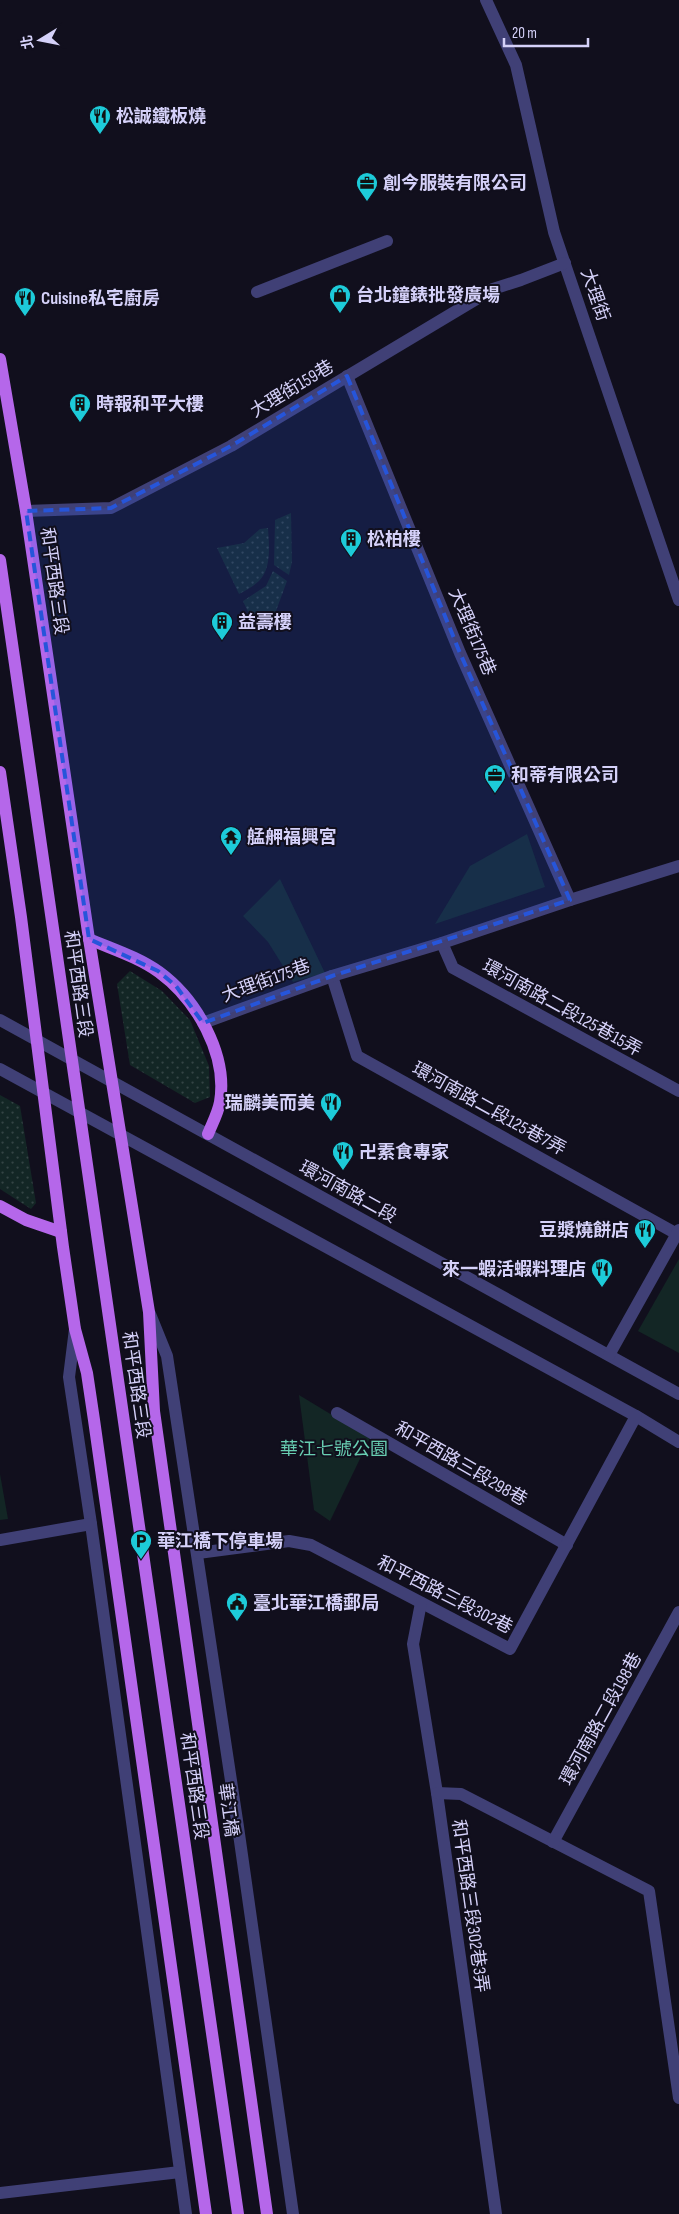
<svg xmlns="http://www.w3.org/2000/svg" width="679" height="2214" font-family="'Sofia Sans Condensed','Noto Sans TC',sans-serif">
<defs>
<pattern id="grass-dots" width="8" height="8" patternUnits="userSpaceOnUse" patternTransform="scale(1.25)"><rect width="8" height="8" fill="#132625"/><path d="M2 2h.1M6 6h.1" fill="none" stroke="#344445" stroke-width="1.8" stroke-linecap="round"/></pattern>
</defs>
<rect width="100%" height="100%" fill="#110f1d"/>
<g fill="url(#grass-dots)">
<polygon points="291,513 292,562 289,575 274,565 275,520"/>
<path d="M268,528C269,544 272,568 259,581C254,586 246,590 239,594L217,548L244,543L260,529Z"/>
<polygon points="273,571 287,581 276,611 256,630 243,601 266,586"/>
<polygon points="130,971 162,991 190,1020 209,1066 210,1097 195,1103 130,1065 117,984"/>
<polygon points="0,1095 20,1106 36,1203 31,1209 0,1189"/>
</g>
<g fill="#132625">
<polygon points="527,834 545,887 435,924 470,866"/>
<polygon points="280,879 325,973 293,982 268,942 243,916"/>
<polygon points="679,1259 679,1353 638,1331"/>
<polygon points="299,1395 370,1438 330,1521 314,1510"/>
<polygon points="0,1474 8,1519 0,1520"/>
</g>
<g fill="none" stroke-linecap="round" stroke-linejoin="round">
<g stroke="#404076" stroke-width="12">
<polyline points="486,0 516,65 554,232 679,600"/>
<polyline points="257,292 387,241"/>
<polyline points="347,376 460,653 570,900"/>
<polyline points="26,511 111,508 231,446 493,289 521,280 565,263"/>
<polyline points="442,943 453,968 679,1091"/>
<polyline points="332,976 357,1056 677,1234"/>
<polyline points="0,1020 679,1394"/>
<polyline points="203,1023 332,976 442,943 570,900 679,866"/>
<polyline points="0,1069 636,1416 679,1442"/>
<polyline points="150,1314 167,1356 238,1827 293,2214"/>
<polyline points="75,1329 69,1377 91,1524 186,2214"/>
<polyline points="609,1355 679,1230"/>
<polyline points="337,1413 567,1545"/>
<polyline points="0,1540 91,1524"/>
<polyline points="198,1553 289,1541 311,1545 510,1649 636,1416"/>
<polyline points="421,1603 413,1644 437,1793 496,2214"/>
<polyline points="437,1793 461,1794 649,1891 679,2098"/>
<polyline points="553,1842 679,1612"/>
<polyline points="0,2193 180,2172"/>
</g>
<g stroke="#b567ea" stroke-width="12">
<polyline points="0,359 26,511 89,939 149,1312 154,1411 267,2214"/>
<polyline points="0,772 21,917 63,1247 75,1329 87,1373 94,1420 206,2214"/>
<path d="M89,939C112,949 138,957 159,972C196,999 228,1054 220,1102C218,1113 212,1124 208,1134"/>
<polyline points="0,1206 26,1220 61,1232"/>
</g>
<polyline stroke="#b567ea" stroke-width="12" points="0,560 238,2214"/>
</g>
<path fill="#2655da" fill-opacity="0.2" stroke="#2655da" stroke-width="4" stroke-dasharray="10 6" stroke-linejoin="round" d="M347,376L460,653L570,900L332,976L203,1023L176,986L158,971L89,939L26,511L111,508L231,446Z"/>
<defs>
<g id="restaurant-pin" transform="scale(1.125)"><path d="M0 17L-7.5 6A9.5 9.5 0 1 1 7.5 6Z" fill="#1dcbd9" stroke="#110f1d"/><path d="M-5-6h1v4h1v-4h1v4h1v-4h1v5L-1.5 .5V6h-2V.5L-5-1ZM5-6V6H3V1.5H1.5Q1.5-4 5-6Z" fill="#111"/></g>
<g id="office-pin" transform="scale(1.125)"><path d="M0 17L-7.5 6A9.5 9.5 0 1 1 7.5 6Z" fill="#1dcbd9" stroke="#110f1d"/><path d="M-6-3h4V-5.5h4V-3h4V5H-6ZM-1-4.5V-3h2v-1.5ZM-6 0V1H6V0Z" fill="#111"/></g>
<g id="shop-pin" transform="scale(1.125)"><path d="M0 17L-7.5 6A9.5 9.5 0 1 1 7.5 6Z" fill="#1dcbd9" stroke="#110f1d"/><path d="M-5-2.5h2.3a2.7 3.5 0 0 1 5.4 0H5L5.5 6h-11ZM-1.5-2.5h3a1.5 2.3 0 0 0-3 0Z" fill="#111"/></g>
<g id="building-pin" transform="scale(1.125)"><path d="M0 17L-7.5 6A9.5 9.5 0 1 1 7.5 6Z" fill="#1dcbd9" stroke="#110f1d"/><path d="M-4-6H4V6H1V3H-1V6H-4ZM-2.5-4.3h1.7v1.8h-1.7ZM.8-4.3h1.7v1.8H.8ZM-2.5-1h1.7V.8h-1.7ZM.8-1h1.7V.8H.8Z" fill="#111"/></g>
<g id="temple-pin" transform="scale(1.125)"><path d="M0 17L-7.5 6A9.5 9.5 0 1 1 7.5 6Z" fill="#1dcbd9" stroke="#110f1d"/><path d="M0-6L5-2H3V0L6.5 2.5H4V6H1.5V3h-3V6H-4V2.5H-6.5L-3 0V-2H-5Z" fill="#111"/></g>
<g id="parking-pin" transform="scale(1.125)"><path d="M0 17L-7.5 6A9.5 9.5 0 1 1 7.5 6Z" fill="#1dcbd9" stroke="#110f1d"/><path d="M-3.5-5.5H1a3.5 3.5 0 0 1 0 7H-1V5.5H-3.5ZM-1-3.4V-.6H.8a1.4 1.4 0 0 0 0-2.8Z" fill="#111"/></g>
<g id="civic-pin" transform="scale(1.125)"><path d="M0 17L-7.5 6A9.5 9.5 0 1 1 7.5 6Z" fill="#1dcbd9" stroke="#110f1d"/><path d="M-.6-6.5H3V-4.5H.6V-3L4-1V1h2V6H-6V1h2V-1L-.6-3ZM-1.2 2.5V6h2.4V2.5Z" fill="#111"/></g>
</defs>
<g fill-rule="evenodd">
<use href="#restaurant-pin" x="100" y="116"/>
<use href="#office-pin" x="367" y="183"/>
<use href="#shop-pin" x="340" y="295"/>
<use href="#restaurant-pin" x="25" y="298"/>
<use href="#building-pin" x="80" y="404"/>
<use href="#building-pin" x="351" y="539"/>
<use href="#building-pin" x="222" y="622"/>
<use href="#office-pin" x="495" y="775"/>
<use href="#temple-pin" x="231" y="837"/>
<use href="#restaurant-pin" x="331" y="1103"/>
<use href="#restaurant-pin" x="343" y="1152"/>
<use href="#restaurant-pin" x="645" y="1230"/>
<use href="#restaurant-pin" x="602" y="1269"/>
<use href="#parking-pin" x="141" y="1541"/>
<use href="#civic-pin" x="237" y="1603"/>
</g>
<g text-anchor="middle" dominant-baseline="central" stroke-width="4" stroke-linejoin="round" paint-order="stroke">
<g font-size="18" font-weight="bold" fill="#d5d1f9" stroke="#110f1d" text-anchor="start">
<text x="116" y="116">松誠鐵板燒</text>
<text x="383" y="183">創今服裝有限公司</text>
<text x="356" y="295">台北鐘錶批發廣場</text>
<text x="41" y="298">Cuisine私宅廚房</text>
<text x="96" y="404">時報和平大樓</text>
<text x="367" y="539">松柏樓</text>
<text x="238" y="622">益壽樓</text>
<text x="511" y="775">和蒂有限公司</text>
<text x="247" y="837">艋舺福興宮</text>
<text x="315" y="1103" text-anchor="end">瑞麟美而美</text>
<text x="359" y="1152">卍素食專家</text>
<text x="629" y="1230" text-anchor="end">豆漿燒餅店</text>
<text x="586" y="1269" text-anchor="end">來一蝦活蝦料理店</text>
<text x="157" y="1541">華江橋下停車場</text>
<text x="253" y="1603">臺北華江橋郵局</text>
</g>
<g font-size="18" fill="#d5d1f9" stroke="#110f1d">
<text transform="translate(595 295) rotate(71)">大理街</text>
<text transform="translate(292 389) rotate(-31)">大理街159巷</text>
<text transform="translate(54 581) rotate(82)">和平西路三段</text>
<text transform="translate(472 632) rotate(67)">大理街175巷</text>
<text transform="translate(266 981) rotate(-20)">大理街175巷</text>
<text transform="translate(78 984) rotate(82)">和平西路三段</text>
<text transform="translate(562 1008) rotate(29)">環河南路二段125巷15弄</text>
<text transform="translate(489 1109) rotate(29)">環河南路二段125巷7弄</text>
<text transform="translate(348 1192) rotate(29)">環河南路二段</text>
<text transform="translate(136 1385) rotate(82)">和平西路三段</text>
<text transform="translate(461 1464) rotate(30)">和平西路三段298巷</text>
<text transform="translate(445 1595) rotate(27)">和平西路三段302巷</text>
<text transform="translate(601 1719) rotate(-61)">環河南路二段198巷</text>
<text transform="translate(194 1786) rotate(82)">和平西路三段</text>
<text transform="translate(228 1810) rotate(82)">華江橋</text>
<text transform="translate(470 1906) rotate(82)">和平西路三段302巷3弄</text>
</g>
<g font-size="18" fill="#68ceb2" stroke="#110f1d">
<text x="334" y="1449">華江七號公園</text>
</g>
</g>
<g transform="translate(40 40) rotate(260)" stroke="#110f1d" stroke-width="4" paint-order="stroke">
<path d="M0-4L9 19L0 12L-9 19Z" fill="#d5d1f9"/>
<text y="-8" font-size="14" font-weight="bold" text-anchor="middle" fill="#d5d1f9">北</text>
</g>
<path d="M504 38v8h84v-8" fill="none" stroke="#d5d1f9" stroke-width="2.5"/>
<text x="512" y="38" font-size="15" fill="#d5d1f9" stroke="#110f1d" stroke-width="4" paint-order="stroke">20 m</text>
</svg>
